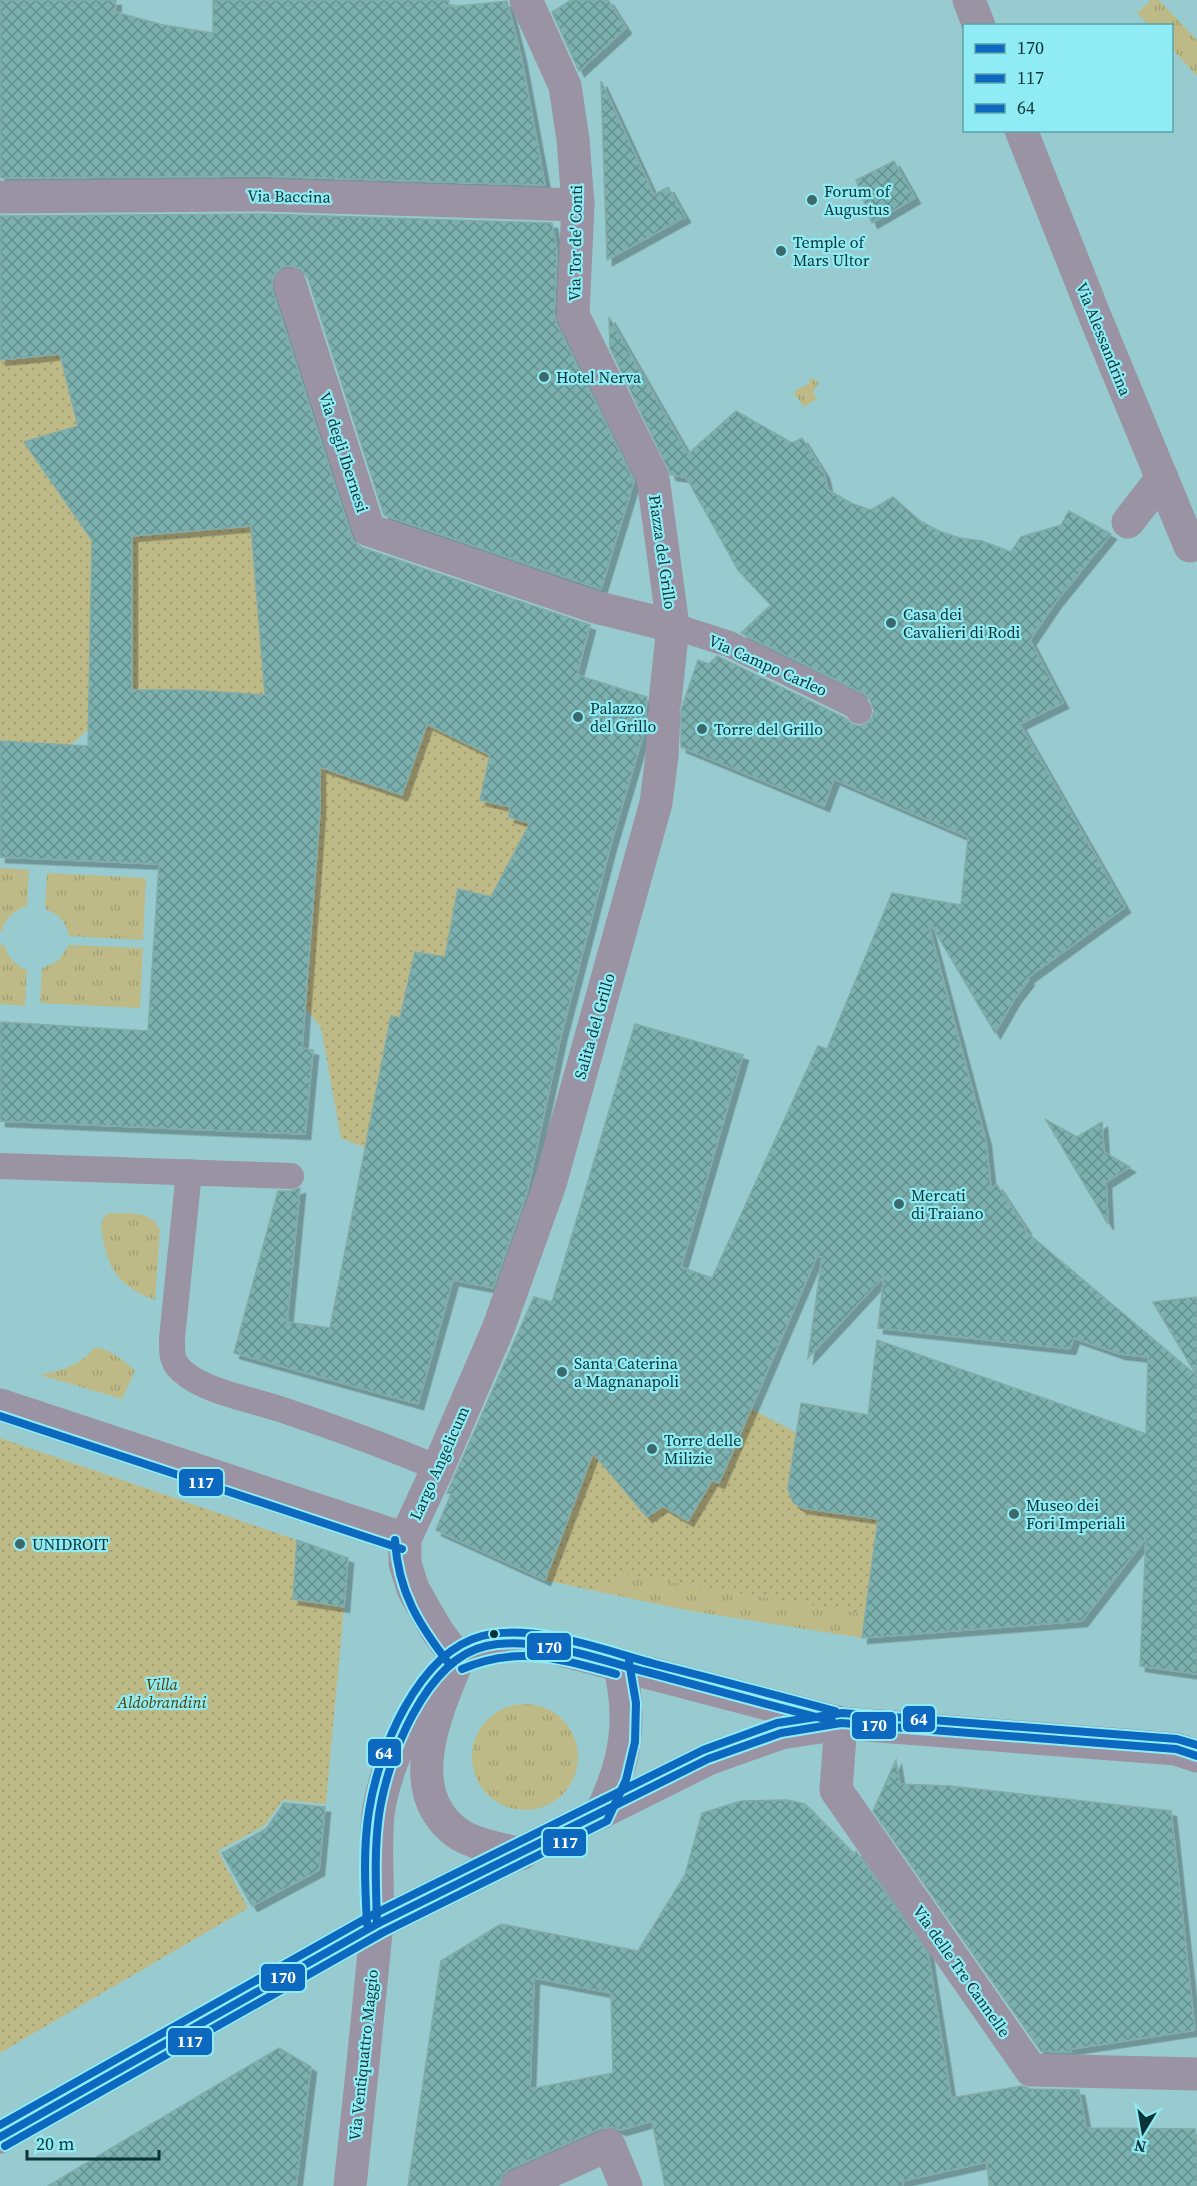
<svg xmlns="http://www.w3.org/2000/svg" width="1197" height="2186" font-family="'Source Serif 4',serif">
<defs>
<pattern id="grass-tufts" width="24" height="20" patternUnits="userSpaceOnUse" patternTransform="scale(1.5)"><rect width="24" height="20" fill="#bdba87"/><path d="M3 7l-1-3M5 7V3M7 7l1-3M15 17l-1-3M17 17v-4M19 17l1-3" fill="none" stroke="#a1a075"/></pattern>
<pattern id="park-dots" width="8" height="8" patternUnits="userSpaceOnUse" patternTransform="scale(1.5)"><rect width="8" height="8" fill="#bdba87"/><path d="M2 2h.1M6 6h.1" fill="none" stroke="#a1a075" stroke-width="1.8" stroke-linecap="round"/></pattern>
<pattern id="building-cross-hatch" width="8" height="8" patternUnits="userSpaceOnUse" patternTransform="scale(1.5)"><rect width="8" height="8" fill="#7bb1af"/><path d="M0 0l8 8M0 8l8-8" fill="none" stroke="#63918f"/></pattern>
<filter id="shadow"><feDropShadow dx="5.5" dy="5.5" stdDeviation="0" flood-color="#0004"/></filter>
</defs>
<rect width="100%" height="100%" fill="#98cbcf"/>
<g fill="url(#grass-tufts)">
<polygon points="1151,0 1159,0 1197,40 1197,76 1172,49 1172,26 1149,25 1137,13"/>
<polygon points="809,379 814,379 819,383 813,392 817,399 804,407 793,392 810,383"/>
<path d="M0,868L29,870L27,906C14,910 5,918 2,931H0Z"/>
<path d="M47,873L146,878L143,940L69,936C66,921 58,914 45,909Z"/>
<path d="M0,945H4C8,957 15,965 27,970L25,1006L0,1004Z"/>
<polygon points="69,945 143,948 140,1008 40,1003 42,968 58,961"/>
<path d="M108,1213C127,1214 152,1209 160,1230L155,1300C123,1288 109,1273 103,1239C101,1228 99,1221 108,1213Z"/>
<path d="M95,1347C111,1350 124,1360 135,1371L122,1399L40,1375C62,1370 80,1366 95,1347Z"/>
<polygon points="623,1574 865,1614 862,1638 691,1611 595,1591"/>
<circle cx="525" cy="1757" r="53"/>
</g>
<g fill="url(#park-dots)">
<polygon points="56,336 74,412 117,414 24,442 92,540 89,729 71,745 0,741 0,360 33,357"/>
<polygon points="251,526 265,695 188,690 132,690 132,536"/>
<polygon points="443,677 490,755 480,800 510,807 509,817 530,823 497,885 506,901 458,889 445,957 416,952 407,988 406,1019 391,1017 383,1053 412,1088 378,1080 370,1124 370,1150 341,1138 321,1028 306,1009 320,811 320,767 402,795"/>
<polygon points="746,1406 797,1433 878,1519 865,1614 623,1574 595,1591 545,1580 593,1453 647,1517 662,1506 688,1521 712,1480"/>
<polygon points="0,1438 297,1540 293,1599 344,1607 326,1804 283,1800 264,1826 218,1851 248,1908 0,2053"/>
</g>
<g fill="url(#building-cross-hatch)" stroke="#82abaa" stroke-width="1.5" fill-rule="evenodd" filter="url(#shadow)">
<polygon points="0,0 116,0 115,12 163,25 213,33 213,0 449,0 449,7 507,1 521,56 545,185 263,176 0,178"/>
<polygon points="571,0 608,0 626,28 579,71 552,12"/>
<polygon points="601,81 654,195 668,187 685,217 607,260"/>
<polygon points="894,161 915,198 872,223 856,180"/>
<path d="M263,214L552,223L557,251L554,314L556,323L634,481L601,589L384,515L308,278L302,270L293,266H284L276,272L272,281V290L351,536L355,543L363,548L590,625L577,675L647,697L644,732L611,844L561,1036L527,1192L493,1288L453,1280L418,1404L234,1353L278,1191H291L300,1188L287,1322L330,1328L391,1016L400,1018L415,952L445,957L458,889L491,897L530,823L509,817L510,807L480,800L490,755L427,724L402,795L320,767V811L302,1048L313,1050L305,1134L0,1121V1022L148,1031L159,864L0,857V741L88,746L92,540L24,442L78,426L60,354L0,360V216ZM251,526L265,695L188,690H132V536Z"/>
<polygon points="609,317 688,454 736,411 792,443 802,438 824,473 828,490 853,504 871,510 893,497 920,521 939,531 960,538 982,541 1011,552 1021,537 1061,525 1069,511 1111,534 1055,603 1030,640 1063,703 1020,724 1125,907 1026,979 1029,980 1015,998 995,1033 932,926 929,927 986,1141 991,1188 997,1185 1026,1229 1024,1230 1197,1376 1197,1674 1140,1666 1146,1538 1082,1621 862,1638 878,1519 802,1508 793,1502 788,1489 801,1403 868,1415 877,1340 1146,1434 1148,1357 1120,1354 1074,1338 1070,1349 878,1328 884,1276 808,1358 822,1257 817,1256 719,1483 712,1480 688,1521 663,1506 647,1517 593,1453 545,1580 436,1530 451,1494 447,1493 534,1297 552,1302 635,1024 743,1055 681,1267 712,1278 818,1046 827,1049 892,893 961,905 968,837 834,779 824,806 681,747 681,710 698,660 709,664 717,656 845,718 852,724 860,726 867,723 872,718 874,710 869,698 863,693 741,633 771,605 738,570 686,477 671,475 610,348"/>
<polygon points="1046,1120 1077,1137 1102,1122 1104,1152 1130,1167 1106,1182 1108,1224"/>
<polygon points="1197,1297 1197,1376 1153,1302"/>
<polygon points="297,1540 348,1558 344,1607 293,1599"/>
<polygon points="896,1760 900,1784 950,1786 1171,1811 1195,2030 1071,2049 1071,2052 1041,2051 873,1811"/>
<path d="M787,1800L805,1804L854,1854L856,1851L928,1954L951,2098L1022,2086L1031,2089L1079,2090L1086,2128L1195,2129L1197,2147V2186H989L987,2162L902,2181L903,2186H665L652,2121L621,2130L612,2127L601,2128L509,2169L502,2175L499,2186H408L441,1961L501,1924L638,1951L685,1875L702,1813L741,1801ZM534,1978L611,1993L613,2073L530,2089Z"/>
<polygon points="284,1803 325,1807 319,1870 252,1906 222,1853 266,1829"/>
<polygon points="279,2048 311,2067 296,2186 48,2186"/>
</g>
<g fill="none" stroke-linecap="round" stroke-linejoin="round">
<g stroke="#9a93a4" stroke-width="26">
<polyline points="673,626 729,644 856,706 859,711"/>
<polyline points="0,1166 291,1176"/>
<path d="M189,1172L172,1338C172,1352 171,1362 182,1371C205,1392 250,1399 280,1409C333,1427 386,1446 438,1468"/>
</g>
<g stroke="#9a93a4" stroke-width="33">
<polyline points="969,0 979,26"/>
<polyline points="1021,130 1096,319 1190,546"/>
<polyline points="290,284 369,530 595,607 673,626"/>
<polyline points="1128,522 1162,478"/>
</g>
<g stroke="#9a93a4" stroke-width="33">
<polyline points="526,0 565,86 573,139 578,205 573,315 653,478 673,626 665,702"/>
<polyline points="0,197 263,195 578,205"/>
<polyline points="0,1405 405,1539"/>
<polyline points="841,1723 836,1790 1031,2070 1197,2074"/>
<path d="M601,1813C626,1762 633,1719 619,1664"/>
<path d="M521,1854C502,1849 481,1846 464,1837C457,1834 451,1828 446,1823C405,1779 439,1706 458,1659L437,1631L413,1589L405,1563V1539L438,1468L498,1329L550,1184L656,803L662,756L664,716"/>
<polyline points="517,2186 609,2145 626,2186"/>
</g>
<g stroke="#9a93a4" stroke-width="33">
<polyline points="0,2137 377,1924 708,1759 781,1733 827,1726"/>
<path d="M350,2186C359,2102 368,2017 376,1933C380,1894 374,1854 378,1815C384,1765 426,1666 477,1649C501,1641 529,1643 554,1648L841,1723L1176,1749L1197,1756"/>
</g>
<g stroke="#8fecf4" stroke-width="12">
<g id="bus-1">
<path d="M377,1924C376,1888 374,1851 379,1815C387,1759 425,1660 486,1646C536,1635 599,1660 647,1672C709,1689 770,1705 832,1721"/>
<polyline points="0,2137 377,1924 708,1759 781,1733 841,1723 1176,1749 1197,1756"/>
</g>
</g>
<g stroke="#8fecf4" stroke-width="12">
<g id="bus-2">
<polyline points="0,1416 402,1549"/>
<path d="M395,1540C398,1592 419,1625 450,1665"/>
<path d="M462,1669C518,1645 560,1659 616,1674"/>
<polyline points="5,2146 382,1933 607,1821 626,1780 635,1742 636,1703 629,1662"/>
</g>
</g>
<g stroke="#8fecf4" stroke-width="12">
<g id="bus-3">
<path d="M367,1924C365,1887 363,1848 369,1811C378,1752 417,1653 482,1636C535,1623 603,1650 655,1664C715,1679 775,1695 835,1711"/>
<polyline points="0,2125 372,1915 703,1750 777,1723 842,1713 1177,1739 1197,1745"/>
</g>
</g>
<use href="#bus-1" stroke="#0c69bf" stroke-width="8"/>
<use href="#bus-2" stroke="#0c69bf" stroke-width="8"/>
<use href="#bus-3" stroke="#0c69bf" stroke-width="8"/>
</g>
<g fill="#3c696c" stroke="#8fecf4" stroke-width="2">
<circle cx="812" cy="200" r="6"/>
<circle cx="781" cy="251" r="6"/>
<circle cx="544" cy="377" r="6"/>
<circle cx="891" cy="623" r="6"/>
<circle cx="578" cy="717" r="6"/>
<circle cx="702" cy="729" r="6"/>
<circle cx="899" cy="1204" r="6"/>
<circle cx="562" cy="1372" r="6"/>
<circle cx="652" cy="1449" r="6"/>
<circle cx="1014" cy="1514" r="6"/>
<circle cx="20" cy="1544" r="6"/>
</g>
<circle fill="#0a3437" stroke="#8fecf4" stroke-width="2" cx="494" cy="1634" r="5"/>
<g text-anchor="middle" dominant-baseline="central" stroke-width="4.5" stroke-linejoin="round" paint-order="stroke">
<g font-size="16" fill="#0a3437" stroke="#8fecf4" text-anchor="start">
<text x="824" y="191">Forum of<tspan x="824" dy="18">Augustus</tspan></text>
<text x="793" y="242">Temple of<tspan x="793" dy="18">Mars Ultor</tspan></text>
<text x="556" y="377">Hotel Nerva</text>
<text x="903" y="614">Casa dei<tspan x="903" dy="18">Cavalieri di Rodi</tspan></text>
<text x="590" y="708">Palazzo<tspan x="590" dy="18">del Grillo</tspan></text>
<text x="714" y="729">Torre del Grillo</text>
<text x="911" y="1195">Mercati<tspan x="911" dy="18">di Traiano</tspan></text>
<text x="574" y="1363">Santa Caterina<tspan x="574" dy="18">a Magnanapoli</tspan></text>
<text x="664" y="1440">Torre delle<tspan x="664" dy="18">Milizie</tspan></text>
<text x="1026" y="1505">Museo dei<tspan x="1026" dy="18">Fori Imperiali</tspan></text>
<text x="32" y="1544">UNIDROIT</text>
</g>
<g font-size="16" fill="#0a3437" stroke="#8fecf4">
<text transform="translate(289 196) rotate(1)">Via Baccina</text>
<text transform="translate(575 243) rotate(-89)">Via Tor de' Conti</text>
<text transform="translate(1104 339) rotate(68)">Via Alessandrina</text>
<text transform="translate(344 452) rotate(72)">Via degli Ibernesi</text>
<text transform="translate(663 552) rotate(82)">Piazza del Grillo</text>
<text transform="translate(768 665) rotate(24)">Via Campo Carleo</text>
<text transform="translate(594 1026) rotate(-74)">Salita del Grillo</text>
<text transform="translate(439 1463) rotate(-66)">Largo Angelicum</text>
<text transform="translate(962 1971) rotate(55)">Via delle Tre Cannelle</text>
<text transform="translate(363 2055) rotate(-84)">Via Ventiquattro Maggio</text>
</g>
<g font-size="16" font-style="italic" fill="#553d02" stroke="#8fecf4">
<text x="162" y="1684">Villa<tspan x="162" dy="18">Aldobrandini</tspan></text>
</g>
</g>
<g stroke="#8fecf4" stroke-width="2">
<rect x="178" y="1468" width="46" height="29" rx="6" fill="#0c69bf"/>
<rect x="526" y="1632" width="46" height="29" rx="6" fill="#0c69bf"/>
<rect x="902" y="1705" width="34" height="28" rx="6" fill="#0c69bf"/>
<rect x="851" y="1711" width="46" height="29" rx="6" fill="#0c69bf"/>
<rect x="367" y="1738" width="35" height="29" rx="6" fill="#0c69bf"/>
<rect x="542" y="1828" width="45" height="29" rx="6" fill="#0c69bf"/>
<rect x="260" y="1963" width="46" height="29" rx="6" fill="#0c69bf"/>
<rect x="167" y="2027" width="46" height="29" rx="6" fill="#0c69bf"/>
</g>
<g font-size="16" text-anchor="middle" font-weight="bold" fill="#fff">
<text x="201" y="1488">117</text>
<text x="549" y="1653">170</text>
<text x="919" y="1725">64</text>
<text x="874" y="1731">170</text>
<text x="384" y="1759">64</text>
<text x="565" y="1848">117</text>
<text x="283" y="1983">170</text>
<text x="190" y="2047">117</text>
</g>
<rect x="963" y="24" width="210" height="108" fill="#8fecf4" stroke="#5aa2a8" stroke-width="1.5"/>
<rect x="975" y="44" width="30" height="9" fill="#0c69bf" stroke="#5aa2a8" stroke-width="1.5"/>
<text x="1017" y="54" font-size="18" fill="#0a3437">170</text>
<rect x="975" y="74" width="30" height="9" fill="#0c69bf" stroke="#5aa2a8" stroke-width="1.5"/>
<text x="1017" y="84" font-size="18" fill="#0a3437">117</text>
<rect x="975" y="104" width="30" height="9" fill="#0c69bf" stroke="#5aa2a8" stroke-width="1.5"/>
<text x="1017" y="114" font-size="18" fill="#0a3437">64</text>
<g transform="translate(1143 2132) rotate(191)" stroke="#8fecf4" stroke-width="4.5" paint-order="stroke">
<path d="M0-4.5L10 22L0 15L-10 22Z" fill="#0a3437"/>
<text y="-9" font-size="16" font-weight="bold" text-anchor="middle" fill="#0a3437">N</text>
</g>
<path d="M27 2150v9h132v-9" fill="none" stroke="#0a3437" stroke-width="3"/>
<text x="36" y="2150" font-size="18" fill="#0a3437" stroke="#8fecf4" stroke-width="4.5" paint-order="stroke">20 m</text>
</svg>
